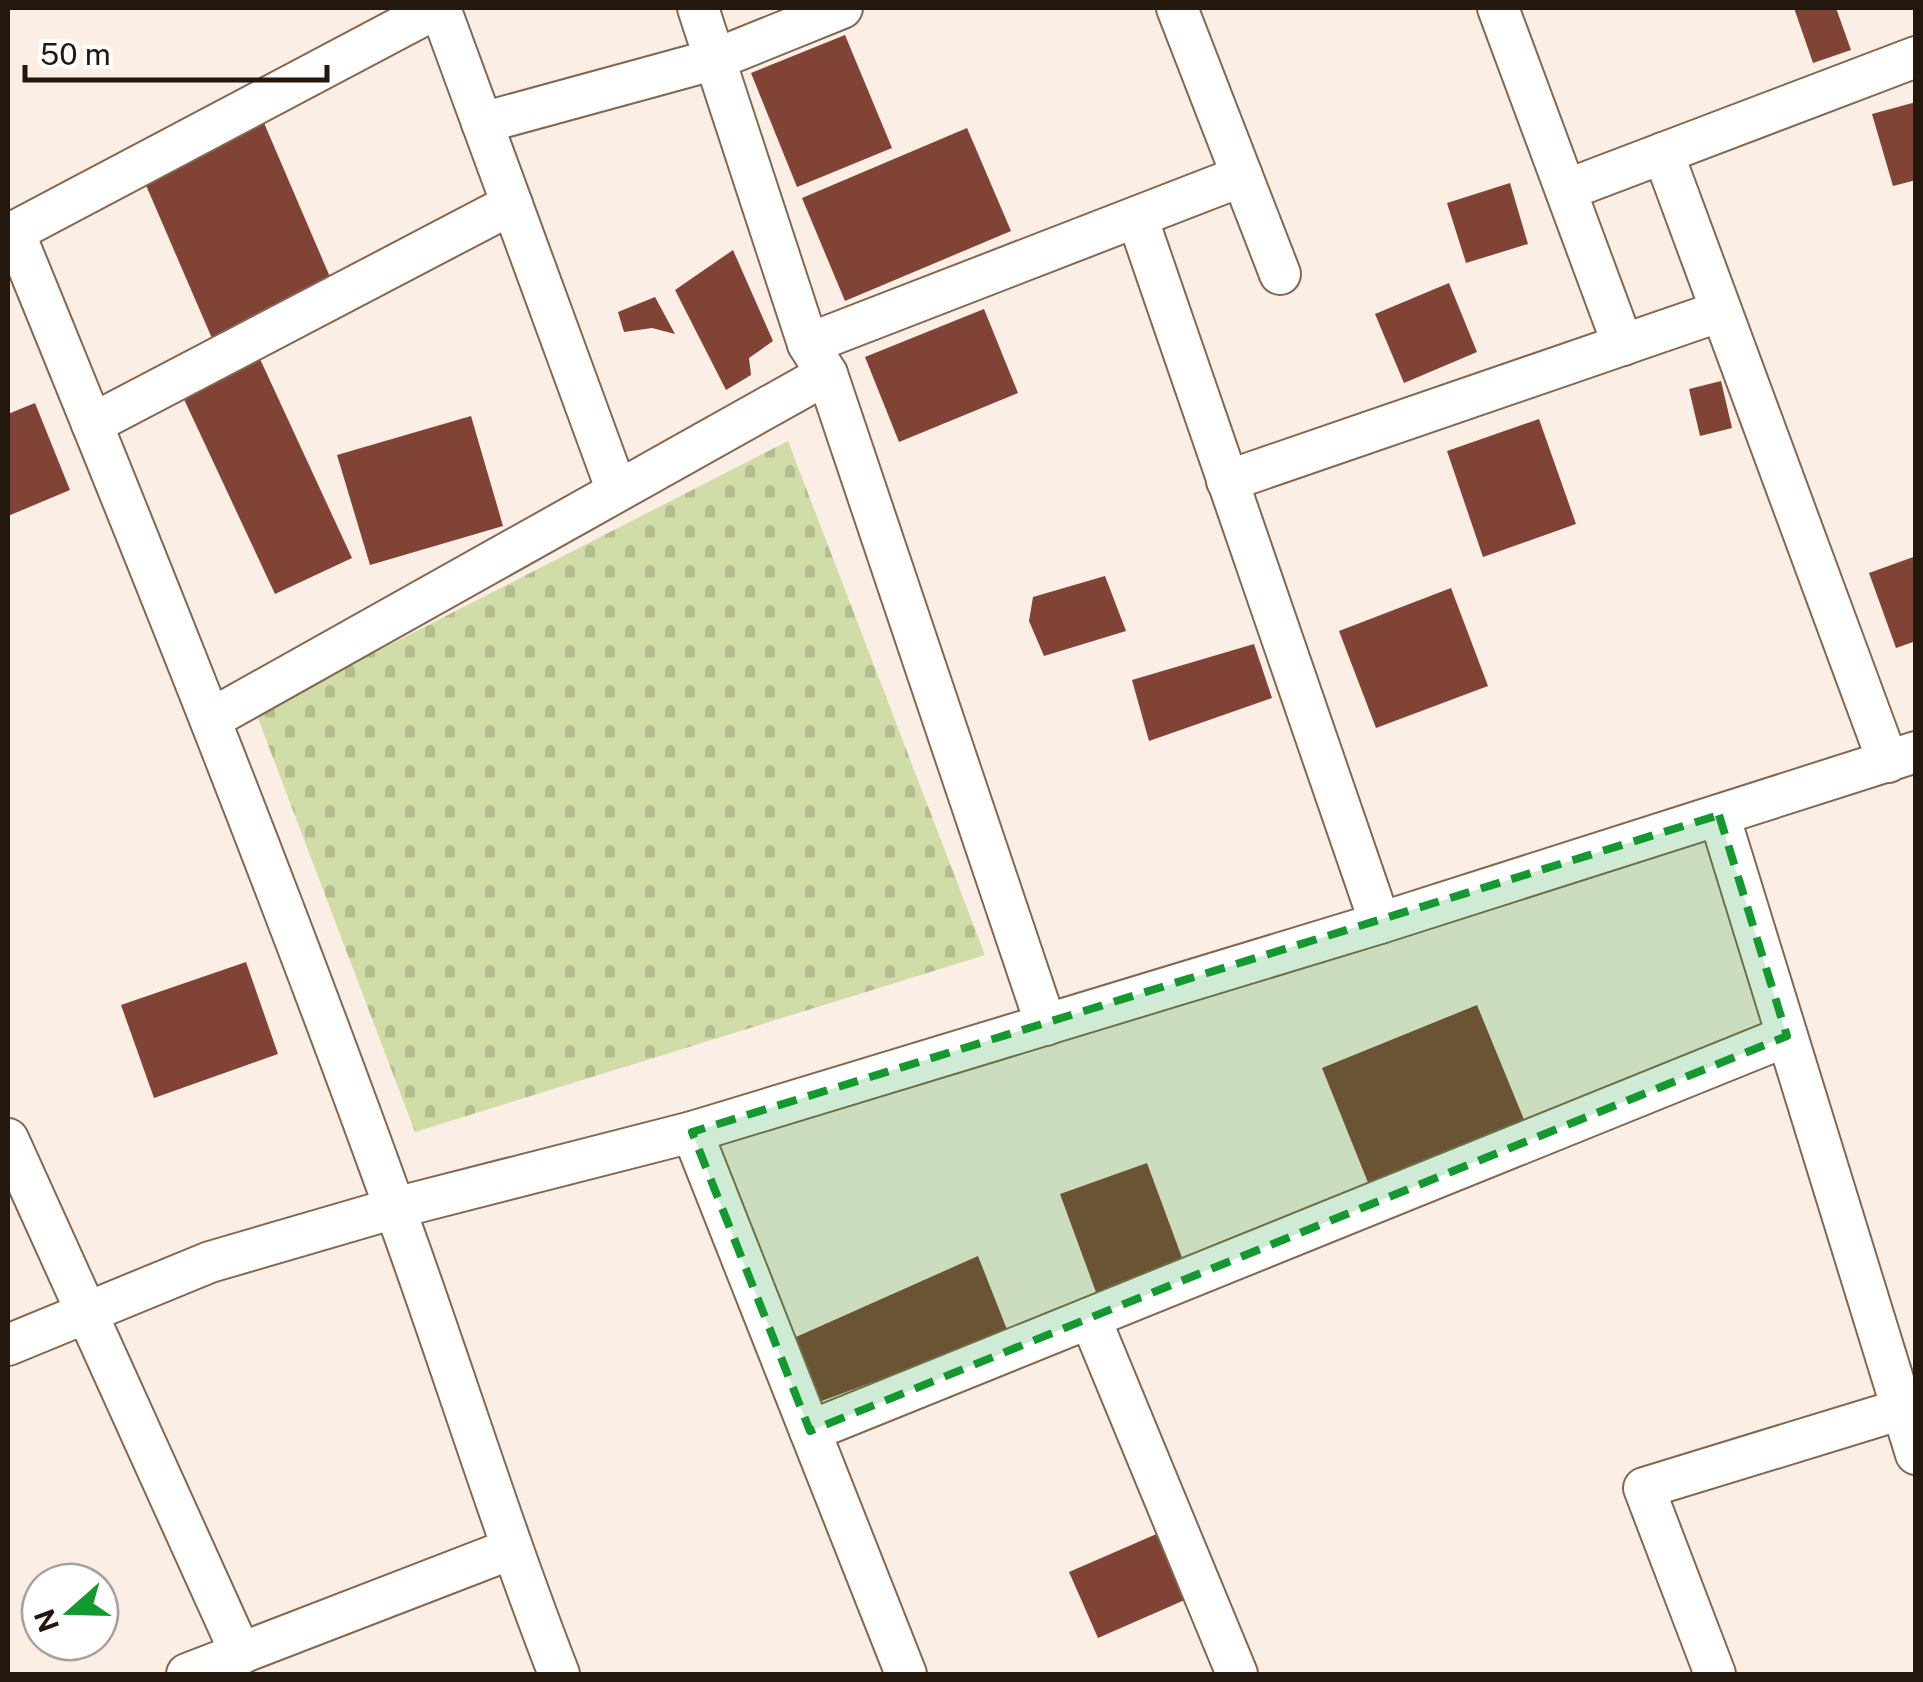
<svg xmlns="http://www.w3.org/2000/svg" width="1923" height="1682" font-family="'Public Sans',sans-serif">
<defs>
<pattern id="cemetery-stones" width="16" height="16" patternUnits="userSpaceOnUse" patternTransform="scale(2.5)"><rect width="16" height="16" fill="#d1dda9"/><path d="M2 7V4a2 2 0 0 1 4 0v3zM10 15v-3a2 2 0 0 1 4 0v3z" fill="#b3bd90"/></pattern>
</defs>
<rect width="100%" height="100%" fill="#fbeee4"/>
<polygon fill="url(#cemetery-stones)" points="788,441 985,955 415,1132 256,713"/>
<g fill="#804336">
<polygon points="1794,8 1836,8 1851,50 1813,63"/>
<polygon points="845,35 892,148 797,187 751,73"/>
<polygon points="1916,102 1916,180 1893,186 1872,114"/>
<polygon points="264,123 336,291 214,343 142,176"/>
<polygon points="967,128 1011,231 845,301 802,198"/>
<polygon points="1510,183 1528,244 1466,263 1447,203"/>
<polygon points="733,250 773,341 749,358 751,375 726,390 675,290"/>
<polygon points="1449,283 1477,352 1404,383 1375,314"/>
<polygon points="655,297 675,334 652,328 624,332 618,312"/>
<polygon points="984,309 1018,393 899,442 865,357"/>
<polygon points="260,359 352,558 275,594 182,395"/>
<polygon points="1721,381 1732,428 1700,436 1689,389"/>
<polygon points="35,403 70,490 8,516 8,414"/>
<polygon points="471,416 503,526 370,565 337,455"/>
<polygon points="1539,419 1576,524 1483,557 1447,451"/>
<polygon points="1916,556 1916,641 1896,648 1869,573"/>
<polygon points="1105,576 1126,631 1044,656 1029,621 1033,597"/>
<polygon points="1451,588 1488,686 1376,728 1339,631"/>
<polygon points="1254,644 1272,698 1149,741 1132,680"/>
<polygon points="246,962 278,1054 154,1098 121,1005"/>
<polygon points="1477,1005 1525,1122 1369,1185 1322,1068"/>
<polygon points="1147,1163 1184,1263 1097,1295 1060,1194"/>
<polygon points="978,1256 1008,1332 819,1402 796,1337"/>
<polygon points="1168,1529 1196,1595 1098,1638 1069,1572"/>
</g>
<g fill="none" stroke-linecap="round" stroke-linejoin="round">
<g stroke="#836750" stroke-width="44">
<g id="minor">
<polyline points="440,8 617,491"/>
<polyline points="698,8 808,344 827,374 1046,1025"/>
<polyline points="1177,8 1280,274"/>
<polyline points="1498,8 1623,345"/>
<polyline points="482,123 716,59 842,8"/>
<polyline points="1663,153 1888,762"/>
<polyline points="1566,190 1916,57"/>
<polyline points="1137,217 1380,923"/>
<path d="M14,232C146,555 276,879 394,1206C451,1362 499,1520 559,1674"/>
<polyline points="8,235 437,8"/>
<polyline points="808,344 1242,176"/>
<polyline points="92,424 512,204"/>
<polyline points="1227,481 1721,311"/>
<polyline points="211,719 827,374"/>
<polyline points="1719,815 1916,1454"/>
<polyline points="692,1132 906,1674"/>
<polyline points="8,1139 241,1654"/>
<polyline points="1090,1318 1237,1674"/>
<polyline points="8,1345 210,1262 395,1208 692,1132 1380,923 1916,752"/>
<polyline points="810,1431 1787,1036"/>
<polyline points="187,1674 511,1549"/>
<polyline points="1715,1674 1644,1488 1902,1409"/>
</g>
</g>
<use href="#minor" stroke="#fff" stroke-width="40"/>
</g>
<path fill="#13992f" fill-opacity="0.2" stroke="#13992f" stroke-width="8" stroke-dasharray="20 12" stroke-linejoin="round" d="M1719,815L1787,1036L810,1431L692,1132Z"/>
<rect width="1923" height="1682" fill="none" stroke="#23170e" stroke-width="20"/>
<g transform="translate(70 1612) rotate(250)"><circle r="48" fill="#ffffff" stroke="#a7a29f" stroke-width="2.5"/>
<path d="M0-8L18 38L0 25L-18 38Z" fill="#13992f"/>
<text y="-15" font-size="28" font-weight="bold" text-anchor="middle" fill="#23170e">N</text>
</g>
<path d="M25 65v15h302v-15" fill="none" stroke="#23170e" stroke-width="5"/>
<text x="40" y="65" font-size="30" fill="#23170e" stroke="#ffffff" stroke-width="8" paint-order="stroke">50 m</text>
</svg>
